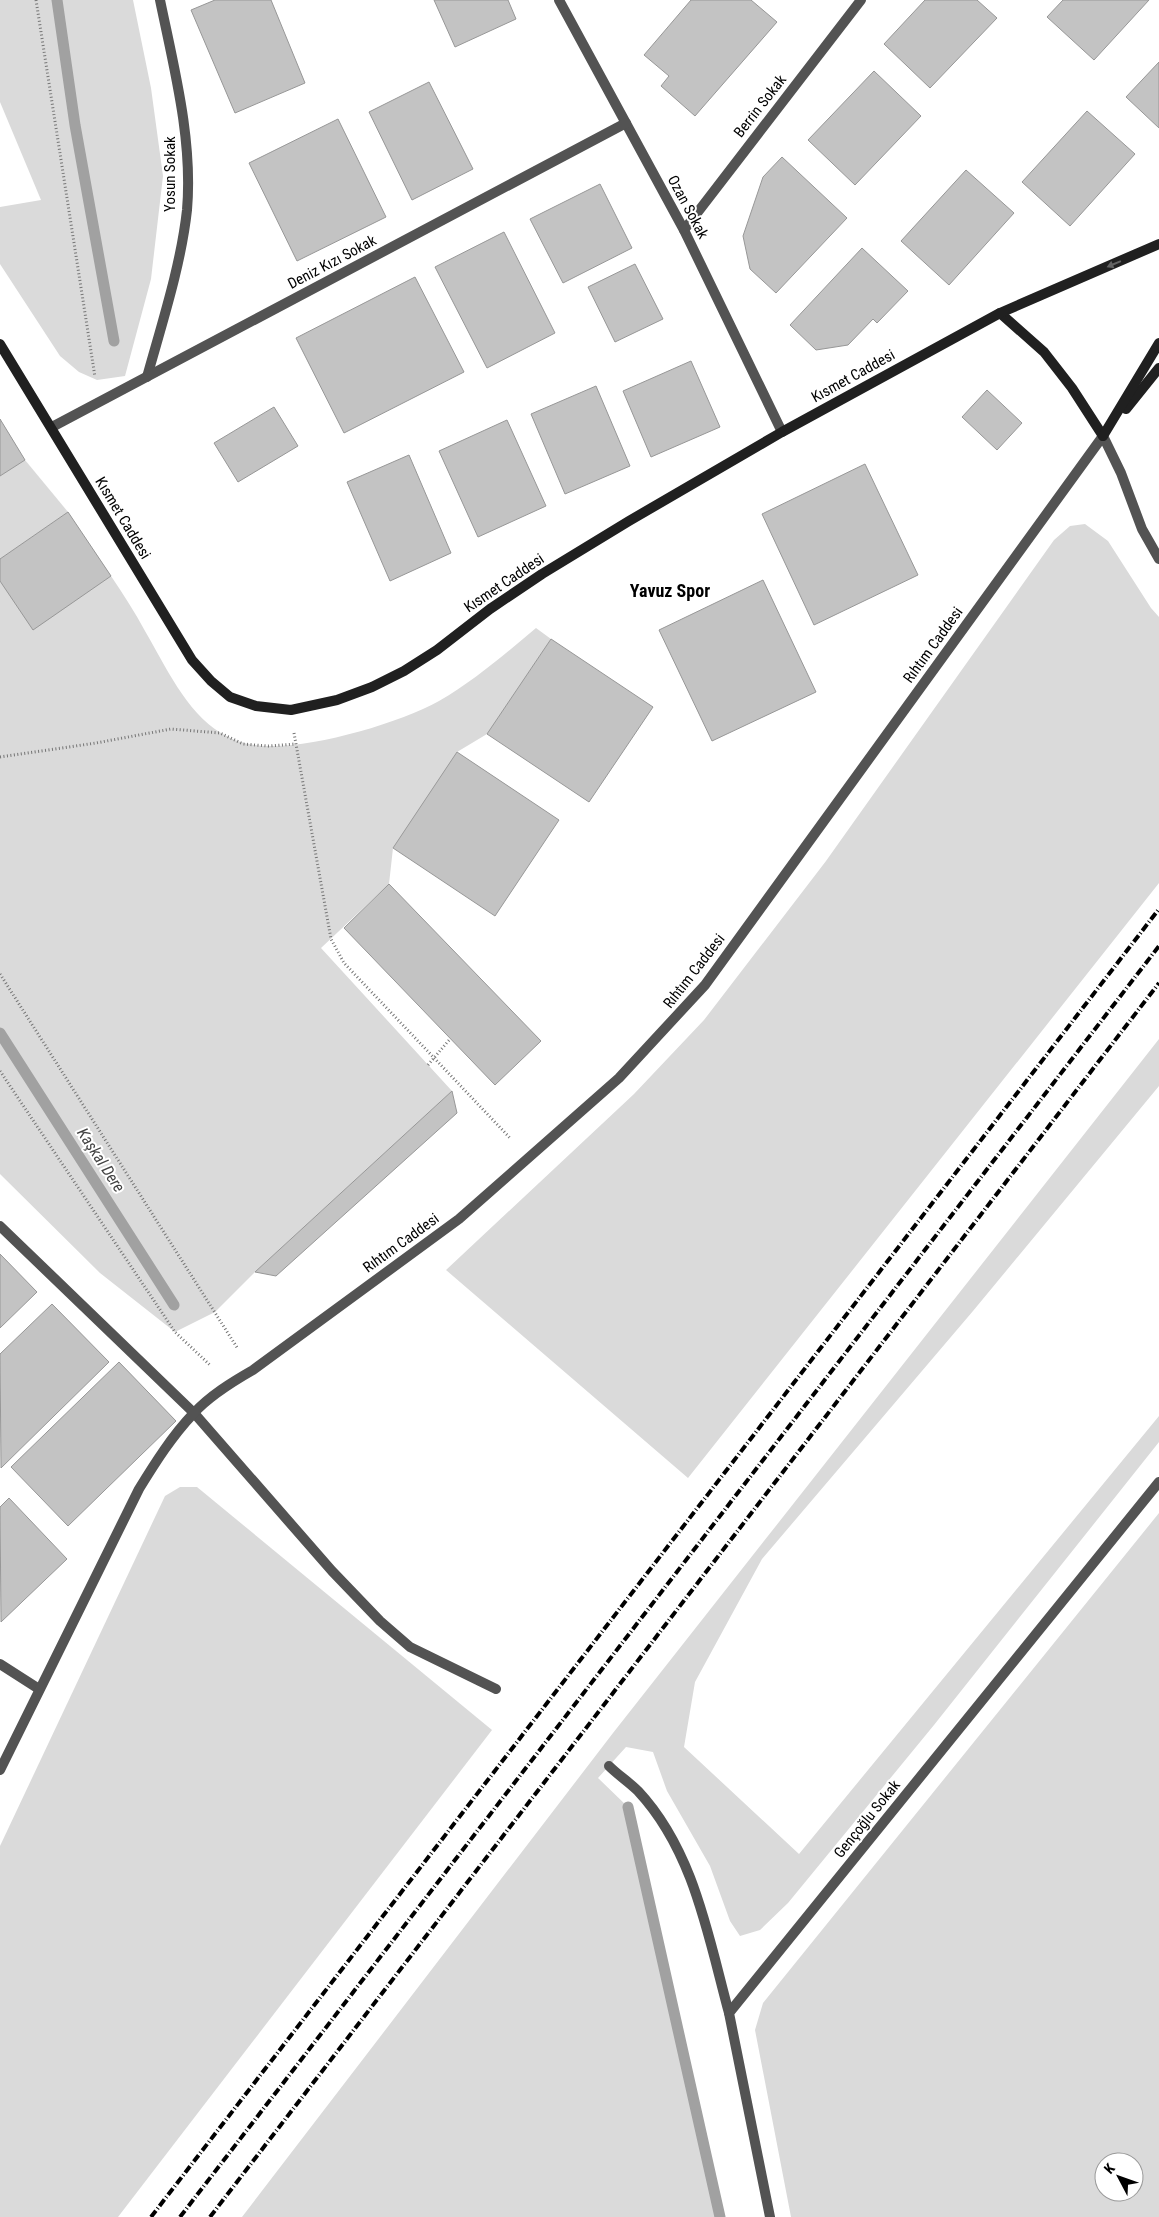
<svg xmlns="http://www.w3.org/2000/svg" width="1159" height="2217" font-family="'Roboto Condensed',sans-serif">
<rect width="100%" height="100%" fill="#fff"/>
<g fill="#dadada" fill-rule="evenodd">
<polygon points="0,0 133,0 151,88 163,176 151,279 125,376 97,380 79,372 60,356 0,264 0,207 41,200 0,102"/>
<polygon points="25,460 68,512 0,559 0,476"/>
<polygon points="1085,524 1108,541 1151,608 1159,617 1159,883 688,1478 446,1270 634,1094 704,1020 826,861 1054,540 1070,526"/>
<path d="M111,576C123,594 135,612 145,631C165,665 186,712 221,733C236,742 251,746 268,746C313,748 400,723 439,701C474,681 505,654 536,628L551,639L487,734L457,752L393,848L389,884L321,948L452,1091L255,1272L215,1312L175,1332L100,1273L0,1174V581L33,629Z"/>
<polygon points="1159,1039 1159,1086 973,1311 762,1559 695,1682 684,1747 799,1854 1159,1416 1159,1442 934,1725 788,1903 760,1930 740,1936 730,1921 710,1866 667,1791 653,1752 626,1747 598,1778 628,1807 720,2217 242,2217 613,1733"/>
<polygon points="180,1487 197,1487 492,1730 118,2217 0,2217 0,1846 165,1496"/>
<path d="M1159,1513V2217H791L755,2030L763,2003ZM1104,2162H1134V2192H1104Z"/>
</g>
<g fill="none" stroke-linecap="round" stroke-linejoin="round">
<g stroke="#a1a1a1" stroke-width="11">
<polyline points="57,0 75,125 114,341"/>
<polyline points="0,1033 174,1305"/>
<polyline points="628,1807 720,2217"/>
</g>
</g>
<g fill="#c3c3c3" stroke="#979797">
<polygon points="215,0 271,0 305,83 235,113 191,10"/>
<polygon points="434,0 508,0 516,19 455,47"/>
<polygon points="691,0 751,0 777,22 695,116 661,86 669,76 644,55"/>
<polygon points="925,0 977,0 997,18 930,88 884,44"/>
<polygon points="1063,0 1149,0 1094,60 1047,17"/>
<polygon points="1159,62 1159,128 1126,97"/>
<polygon points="874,71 921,116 855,185 808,140"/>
<polygon points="429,82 473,169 412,200 369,112"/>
<polygon points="1087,111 1135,154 1070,226 1022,182"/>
<polygon points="338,119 386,217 297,261 249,163"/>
<polygon points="782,157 847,218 776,293 750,269 743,236 763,177"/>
<polygon points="966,170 1014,213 949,285 901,241"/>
<polygon points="600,184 632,248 563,283 530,219"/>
<polygon points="504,232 555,333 487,368 435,267"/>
<polygon points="862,248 908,291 877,323 873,319 848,345 816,350 790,325"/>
<polygon points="635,264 663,319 615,342 588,287"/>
<polygon points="415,277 464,372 344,433 296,338"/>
<polygon points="691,361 720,427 651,457 623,391"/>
<polygon points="596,386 630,466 565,494 531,414"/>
<polygon points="987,390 1022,423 997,450 962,417"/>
<polygon points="274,407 298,446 238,482 214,443"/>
<polygon points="0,419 25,460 0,476"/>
<polygon points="507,420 546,506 478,537 439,451"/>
<polygon points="409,455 451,553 390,581 347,482"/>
<polygon points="865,464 918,575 814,625 762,514"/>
<polygon points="68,512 111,576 33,630 0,581 0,559"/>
<polygon points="763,580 816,692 712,741 659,630"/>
<polygon points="551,639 653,707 589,802 487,734"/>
<polygon points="457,752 559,820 495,916 393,848"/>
<polygon points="389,884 541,1041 495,1085 344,928"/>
<polygon points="452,1091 457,1113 276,1276 255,1272"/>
<polygon points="0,1254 37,1292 0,1328"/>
<polygon points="52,1304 109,1362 1,1468 0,1354"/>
<polygon points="119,1362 176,1421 68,1526 11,1467"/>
<polygon points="9,1498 67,1559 1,1622 0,1507"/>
</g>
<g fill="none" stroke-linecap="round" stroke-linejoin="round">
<g stroke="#757575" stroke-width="3" stroke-dasharray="1 2.5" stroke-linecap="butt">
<polyline points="36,0 95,377"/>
<polyline points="294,733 331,939 344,963 511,1139"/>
<polyline points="0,757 96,743 171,729 220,733 243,744 268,746 295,744"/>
<polyline points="0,974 238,1349"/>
<polyline points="428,1065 450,1039"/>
<polyline points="0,1071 175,1332 211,1366"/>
</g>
<g stroke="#535353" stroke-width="10">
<polyline points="194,1413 332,1571 380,1621 410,1647 496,1689"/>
<path d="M609,1766C618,1775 629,1782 638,1791C694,1851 708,1936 729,2013"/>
</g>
<g stroke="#535353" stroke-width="10">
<polyline points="559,0 684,230 782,432"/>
<polyline points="684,230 861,0"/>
<path d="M147,377C162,323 181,265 187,210C193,140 174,68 160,0"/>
<polyline points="52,427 626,123"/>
<polyline points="0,1226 194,1413"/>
<polyline points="0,1664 39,1689"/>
<path d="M0,1770L139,1489C155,1463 172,1436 193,1414C209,1396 232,1382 253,1370L459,1219L619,1078L705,985L1103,436L1121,473L1142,529L1159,559"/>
<polyline points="770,2217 729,2013 1159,1482"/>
</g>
<g stroke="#202020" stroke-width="10">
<polyline points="1000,313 1044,352 1072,388 1103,436"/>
<polyline points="0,344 192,660 211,681 230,697 256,706 291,710 337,700 372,687 404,671 437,650 490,609 542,574 629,521 782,432 1000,313 1159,244"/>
<polyline points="1126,409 1159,368"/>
<polyline points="1103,436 1159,343"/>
</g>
<g stroke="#000" stroke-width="4" stroke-dasharray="8 2.5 1 2.5" stroke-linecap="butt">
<polyline points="151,2217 1159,909"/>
<polyline points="180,2217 1159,946"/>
<polyline points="210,2217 1159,983"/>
</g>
</g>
<defs><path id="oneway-solid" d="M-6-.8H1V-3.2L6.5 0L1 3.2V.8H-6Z" transform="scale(1.25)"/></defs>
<use fill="#636363" href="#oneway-solid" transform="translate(1114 264) rotate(157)"/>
<g text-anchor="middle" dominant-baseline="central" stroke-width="4" stroke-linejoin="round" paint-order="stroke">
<g font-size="15" fill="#000" stroke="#fff">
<text transform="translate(760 106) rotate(-52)">Berrin Sokak</text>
<text transform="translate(170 174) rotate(-90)">Yosun Sokak</text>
<text transform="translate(688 207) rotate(62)">Ozan Sokak</text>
<text transform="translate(332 262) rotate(-28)">Deniz Kızı Sokak</text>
<text transform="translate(853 376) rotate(-29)">Kısmet Caddesi</text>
<text transform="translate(123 518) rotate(59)">Kısmet Caddesi</text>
<text transform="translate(504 583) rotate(-34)">Kısmet Caddesi</text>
<text transform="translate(933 645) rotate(-54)">Rıhtım Caddesi</text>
<text transform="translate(694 971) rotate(-52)">Rıhtım Caddesi</text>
<text transform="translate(401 1243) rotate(-36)">Rıhtım Caddesi</text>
<text transform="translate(867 1819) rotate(-51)">Gençoğlu Sokak</text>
</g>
<g font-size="16" font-style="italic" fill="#424242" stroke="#fff">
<text transform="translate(101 1160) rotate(57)">Kaşkal Dere</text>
</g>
<g font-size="18" font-weight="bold" fill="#000" stroke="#fff">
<text x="670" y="590">Yavuz Spor</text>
</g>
</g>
<g transform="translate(1119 2177) rotate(311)"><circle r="24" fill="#ffffff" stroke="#999999"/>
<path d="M0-4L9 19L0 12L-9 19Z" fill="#000000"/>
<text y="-8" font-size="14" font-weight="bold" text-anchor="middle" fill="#000000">K</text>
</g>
</svg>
